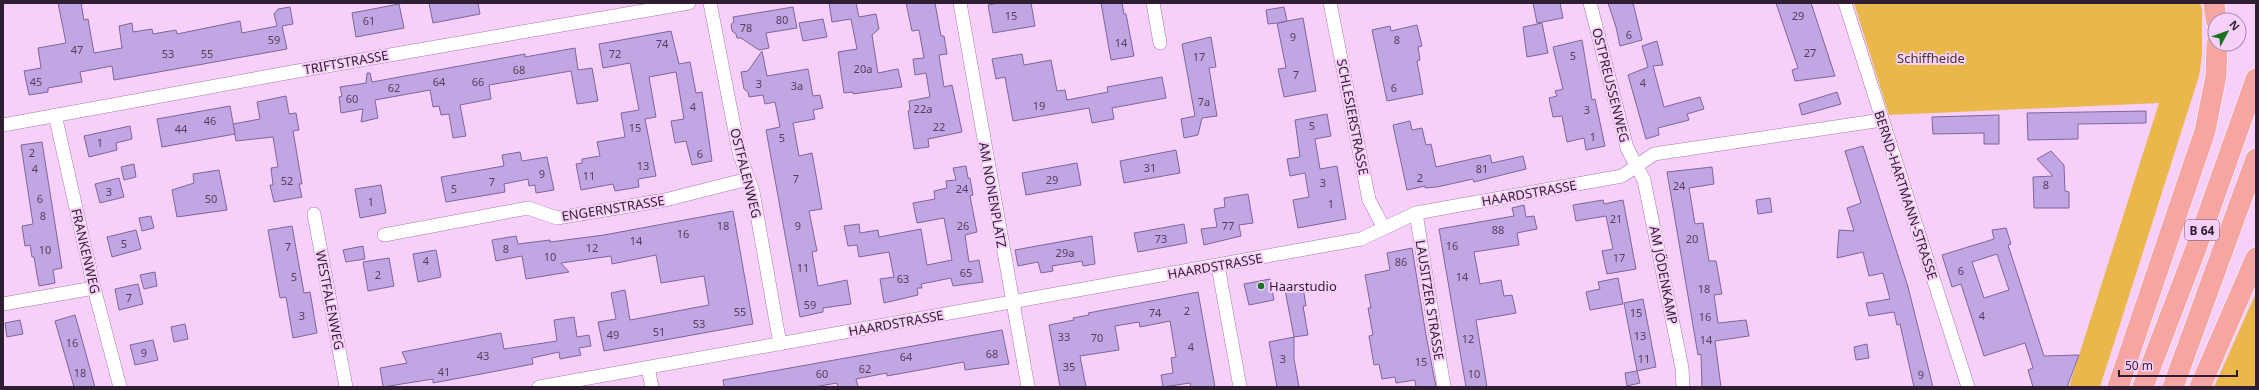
<svg xmlns="http://www.w3.org/2000/svg" width="2259" height="390" font-family="'Noto Sans',sans-serif">
<rect width="100%" height="100%" fill="#f7d0fa"/>
<g fill="#e9b74a">
<polygon points="1854,3 2200,3 2202,9 2202,55 2199,76 2100,387 2069,387 2159,103 1889,115"/>
<polygon points="2256,293 2256,387 2214,387"/>
</g>
<g fill="#c0a6e2" stroke="#7e659d" fill-rule="evenodd">
<polygon points="58,3 81,3 84,20 88,19 94,53 122,48 119,26 132,23 133,32 152,29 153,34 176,30 177,34 240,21 242,33 277,26 274,14 278,9 290,7 293,24 282,26 287,49 114,80 112,66 80,72 82,82 48,88 48,92 29,95 24,71 41,68 38,48 66,43"/>
<polygon points="429,3 478,3 480,14 433,23"/>
<polygon points="829,3 856,3 859,17 876,14 879,29 872,35 878,73 898,69 902,87 853,94 853,92 844,93 838,52 857,49 851,19 832,22"/>
<polygon points="906,3 935,3 941,36 944,36 947,54 939,55 944,87 952,85 962,132 928,139 929,147 914,149 908,111 910,110 909,101 930,97 926,73 915,75 913,59 924,58 919,30 912,31"/>
<polygon points="999,3 1031,3 1035,26 993,33 988,5"/>
<polygon points="1101,3 1122,3 1124,14 1126,14 1134,56 1111,60"/>
<polygon points="1533,3 1560,3 1563,18 1537,23"/>
<polygon points="1608,3 1633,3 1642,40 1620,46 1616,27"/>
<polygon points="1776,3 1811,3 1835,76 1795,81 1792,70 1798,68"/>
<polygon points="399,4 404,28 356,37 352,13"/>
<polygon points="793,7 797,28 766,33 769,48 759,50 741,38 737,38 736,34 732,31 731,25 734,21 733,17"/>
<polygon points="1284,7 1287,21 1278,23 1303,18 1316,91 1284,97 1278,69 1286,68 1277,23 1268,24 1266,10"/>
<polygon points="823,19 827,37 803,41 799,23"/>
<polygon points="1542,23 1548,53 1527,57 1523,27"/>
<polygon points="1417,25 1422,46 1418,47 1420,60 1417,61 1423,94 1387,101 1372,30 1390,26 1391,31"/>
<polygon points="671,31 679,64 690,62 696,93 702,92 712,161 692,165 686,141 675,143 671,121 684,119 676,72 649,77 656,117 645,119 656,176 638,179 639,187 615,191 613,184 581,190 576,164 582,163 582,159 600,156 597,142 625,137 621,113 639,110 630,63 603,68 599,44"/>
<polygon points="1211,37 1216,67 1209,68 1217,116 1202,118 1198,135 1184,138 1181,119 1195,116 1182,44"/>
<polygon points="1582,40 1592,100 1595,99 1605,146 1586,150 1584,138 1567,142 1562,116 1553,117 1549,98 1557,96 1555,91 1563,89 1553,47"/>
<polygon points="1657,41 1663,65 1653,66 1664,107 1700,97 1704,109 1687,114 1689,120 1658,128 1659,135 1646,139 1628,75 1648,67 1642,46"/>
<polygon points="575,48 578,70 592,68 598,101 577,104 571,71 489,85 491,99 460,105 466,136 453,138 449,114 441,115 439,106 433,107 430,90 375,100 378,118 361,122 363,109 341,113 339,97 342,96 340,87 366,83 367,73 370,73 372,82 525,54 525,57"/>
<polygon points="762,51 767,76 808,69 813,96 820,95 823,108 813,110 815,119 793,123 799,156 812,153 822,209 809,211 817,251 812,252 818,286 847,280 851,304 823,308 823,312 800,317 766,130 780,127 775,102 765,104 763,95 749,97 748,92 744,89 741,72 748,71"/>
<polygon points="1022,54 1024,65 1051,60 1057,91 1065,90 1067,100 1108,92 1107,87 1162,77 1166,98 1112,108 1114,119 1092,123 1089,108 1013,121 1005,77 996,79 992,59"/>
<polygon points="1837,92 1841,104 1802,115 1799,104"/>
<polygon points="286,96 289,114 296,113 299,130 293,131 302,184 299,184 302,197 274,202 270,185 273,185 271,168 278,167 273,137 236,141 233,124 260,119 257,102"/>
<polygon points="230,106 235,134 162,147 157,119"/>
<polygon points="2146,111 2146,123 2078,124 2078,139 2028,140 2027,113"/>
<polygon points="1327,114 1331,136 1315,139 1320,169 1337,166 1346,219 1298,228 1293,200 1309,197 1305,173 1290,176 1287,159 1300,157 1295,120"/>
<polygon points="1999,115 1999,144 1984,144 1984,133 1933,134 1932,117"/>
<polygon points="1410,121 1412,130 1422,128 1426,145 1431,144 1436,167 1490,155 1492,163 1523,156 1526,169 1474,182 1473,179 1437,187 1425,188 1425,186 1407,190 1393,125"/>
<polygon points="130,126 132,139 116,143 117,150 89,157 84,136"/>
<polygon points="42,142 62,268 53,270 55,283 39,286 34,257 32,257 30,245 25,246 22,226 33,224 21,145"/>
<polygon points="1863,146 1908,287 1933,387 1914,387 1900,324 1897,325 1894,312 1869,316 1866,303 1890,299 1883,273 1869,276 1863,252 1837,258 1839,230 1854,231 1847,208 1861,203 1845,151"/>
<polygon points="1176,150 1180,173 1124,183 1120,161"/>
<polygon points="2051,151 2064,165 2065,191 2069,192 2069,208 2034,208 2033,177 2053,176 2037,159"/>
<polygon points="520,152 522,161 547,157 554,190 536,193 535,185 529,186 528,179 504,184 505,192 446,202 441,177 504,166 502,155"/>
<polygon points="1077,163 1081,185 1026,195 1022,173"/>
<polygon points="134,164 136,177 124,180 121,167"/>
<polygon points="966,166 968,178 970,178 973,195 970,196 977,232 965,235 969,262 979,260 983,282 953,286 951,278 921,284 922,288 917,288 918,295 884,303 880,279 894,277 889,252 859,257 857,245 848,246 844,226 859,224 860,233 878,230 879,237 921,229 927,265 952,260 944,218 917,223 913,203 935,199 934,191 947,188 946,181 956,180 953,168"/>
<polygon points="1712,167 1714,184 1689,188 1695,224 1703,223 1709,261 1716,261 1722,294 1714,295 1718,323 1746,320 1749,336 1715,341 1721,387 1702,387 1701,354 1698,355 1667,172"/>
<polygon points="219,170 227,210 177,217 172,190 194,183 193,174"/>
<polygon points="119,178 124,197 100,203 95,184"/>
<polygon points="381,185 386,213 360,218 355,189"/>
<polygon points="1248,194 1253,223 1239,225 1241,236 1204,245 1201,229 1217,227 1214,209 1225,207 1224,198"/>
<polygon points="1770,198 1772,212 1758,214 1756,200"/>
<polygon points="1603,200 1604,204 1623,200 1636,269 1607,274 1602,251 1613,249 1606,216 1576,221 1573,205"/>
<polygon points="1524,205 1526,217 1534,216 1537,229 1517,233 1519,245 1474,252 1480,284 1501,280 1504,296 1512,295 1516,313 1476,320 1487,387 1466,387 1439,229 1514,216 1512,208"/>
<polygon points="733,211 753,324 604,351 598,322 616,319 611,293 625,290 630,320 709,305 704,276 661,283 656,255 612,264 611,256 561,263 569,272 526,279 522,256 496,261 492,240 516,236 518,244 550,240 550,242 604,235"/>
<polygon points="151,216 154,228 142,231 139,218"/>
<polygon points="1184,224 1187,243 1138,252 1134,233"/>
<polygon points="292,226 304,293 310,292 317,333 293,338 286,297 280,298 268,230"/>
<path d="M2006,228L2011,244L2008,245L2044,356L2079,355L2067,387H2033L2028,370L2033,368L2025,343L1984,356L1961,284L1952,287L1942,255L1994,239L1992,230ZM1997,254L2009,290L1984,298L1972,262Z"/>
<polygon points="136,230 141,249 112,257 107,237"/>
<polygon points="1092,236 1095,264 1083,266 1082,261 1052,266 1053,271 1041,273 1038,262 1018,266 1015,250"/>
<polygon points="363,246 365,259 346,262 343,250"/>
<polygon points="1412,248 1426,335 1436,387 1416,387 1415,380 1396,383 1395,377 1382,379 1379,364 1374,365 1369,336 1373,335 1368,308 1371,308 1365,275 1390,270 1387,253"/>
<polygon points="436,250 441,277 418,282 413,254"/>
<polygon points="389,258 394,286 368,291 363,262"/>
<polygon points="155,272 157,286 144,289 140,275"/>
<polygon points="1618,278 1623,304 1590,310 1586,292 1600,289 1598,282"/>
<polygon points="1270,279 1274,300 1249,305 1244,284"/>
<polygon points="138,284 143,304 119,310 115,289"/>
<polygon points="1303,287 1306,306 1303,306 1308,335 1294,337 1285,290"/>
<polygon points="1198,292 1215,387 1191,387 1190,383 1163,387 1161,375 1173,373 1171,358 1176,357 1170,321 1140,327 1139,322 1115,326 1119,350 1080,356 1086,387 1060,387 1049,325 1074,320 1073,318 1089,315 1088,313"/>
<polygon points="1643,299 1656,367 1637,371 1624,303"/>
<polygon points="75,315 84,347 95,387 74,387 55,321"/>
<polygon points="574,317 577,337 589,335 591,346 579,348 581,355 560,359 559,352 532,358 533,364 497,371 433,383 433,379 383,387 380,368 407,363 402,352 501,333 504,349 557,341 554,320"/>
<polygon points="20,320 23,334 7,337 5,323"/>
<polygon points="185,324 188,339 174,342 171,327"/>
<polygon points="1002,330 1009,364 965,370 964,362 887,376 887,373 856,379 858,387 838,387 837,383 814,387 724,387 723,380"/>
<polygon points="1294,337 1294,359 1299,387 1277,387 1269,342"/>
<polygon points="153,340 158,360 135,365 130,345"/>
<polygon points="1867,344 1869,358 1856,360 1854,347"/>
<polygon points="1637,371 1640,383 1627,386 1625,373"/>
</g>
<g fill="none" stroke-linecap="round" stroke-linejoin="round">
<g stroke="#a779ab" stroke-width="14">
<g id="minor">
<polyline points="710,3 739,152 753,192 780,344"/>
<polyline points="960,3 1028,387"/>
<polyline points="1153,3 1160,43"/>
<polyline points="1330,3 1369,200 1384,228"/>
<polyline points="1590,3 1627,148 1644,180 1682,368 1683,387"/>
<polyline points="1845,3 1968,387"/>
<polyline points="55,115 94,288 120,387"/>
<polyline points="3,125 292,72 689,3"/>
<polyline points="1416,213 1444,387"/>
<polyline points="314,214 346,387"/>
<polyline points="384,235 528,208 557,218 665,200 748,179"/>
<polyline points="1218,266 1240,387"/>
<polyline points="3,304 94,288"/>
<polyline points="648,368 652,387"/>
<polyline points="539,387 1361,239 1416,213 1622,176 1654,154 1882,120"/>
</g>
</g>
<g stroke="#fff" stroke-width="22">
<g id="trunk">
<polyline points="2214,3 2216,20"/>
<polyline points="2118,387 2205,131 2216,76 2217,44"/>
<polyline points="2143,387 2195,251 2256,79"/>
<polyline points="2173,387 2256,159"/>
<polyline points="2200,387 2256,258"/>
</g>
</g>
<use href="#minor" stroke="#fff" stroke-width="13"/>
<use href="#trunk" stroke="#f6a6a2" stroke-width="21"/>
</g>
<circle fill="#18721f" stroke="#f7d0fa" stroke-width="1.5" cx="1261" cy="286" r="4"/>
<g text-anchor="middle" dominant-baseline="central" stroke-width="4" stroke-linejoin="round" paint-order="stroke">
<g font-size="11" fill="#533f5d">
<text x="1011" y="15">15</text>
<text x="1798" y="15">29</text>
<text x="782" y="19">80</text>
<text x="369" y="20">61</text>
<text x="746" y="27">78</text>
<text x="1629" y="34">6</text>
<text x="1293" y="36">9</text>
<text x="274" y="39">59</text>
<text x="1397" y="39">8</text>
<text x="1121" y="42">14</text>
<text x="662" y="43">74</text>
<text x="77" y="49">47</text>
<text x="1810" y="52">27</text>
<text x="168" y="53">53</text>
<text x="207" y="53">55</text>
<text x="615" y="53">72</text>
<text x="1573" y="55">5</text>
<text x="1199" y="56">17</text>
<text x="863" y="68">20a</text>
<text x="519" y="69">68</text>
<text x="1296" y="74">7</text>
<text x="36" y="81">45</text>
<text x="439" y="81">64</text>
<text x="478" y="81">66</text>
<text x="1643" y="82">4</text>
<text x="759" y="83">3</text>
<text x="797" y="85">3a</text>
<text x="394" y="87">62</text>
<text x="1394" y="87">6</text>
<text x="352" y="98">60</text>
<text x="1204" y="101">7a</text>
<text x="1039" y="105">19</text>
<text x="693" y="106">4</text>
<text x="923" y="108">22a</text>
<text x="1587" y="109">3</text>
<text x="210" y="120">46</text>
<text x="1312" y="125">5</text>
<text x="939" y="126">22</text>
<text x="635" y="127">15</text>
<text x="181" y="128">44</text>
<text x="1593" y="136">1</text>
<text x="782" y="137">5</text>
<text x="100" y="142">1</text>
<text x="32" y="152">2</text>
<text x="700" y="153">6</text>
<text x="643" y="165">13</text>
<text x="1150" y="167">31</text>
<text x="35" y="168">4</text>
<text x="1482" y="168">81</text>
<text x="542" y="173">9</text>
<text x="589" y="175">11</text>
<text x="1420" y="177">2</text>
<text x="796" y="178">7</text>
<text x="1052" y="179">29</text>
<text x="287" y="180">52</text>
<text x="492" y="181">7</text>
<text x="1323" y="182">3</text>
<text x="2046" y="184">8</text>
<text x="1679" y="185">24</text>
<text x="454" y="188">5</text>
<text x="962" y="188">24</text>
<text x="109" y="191">3</text>
<text x="40" y="198">6</text>
<text x="211" y="198">50</text>
<text x="371" y="201">1</text>
<text x="1331" y="203">1</text>
<text x="43" y="215">8</text>
<text x="1616" y="218">21</text>
<text x="723" y="225">18</text>
<text x="798" y="225">9</text>
<text x="963" y="225">26</text>
<text x="1228" y="225">77</text>
<text x="1498" y="229">88</text>
<text x="683" y="233">16</text>
<text x="1161" y="238">73</text>
<text x="1692" y="238">20</text>
<text x="636" y="240">14</text>
<text x="124" y="243">5</text>
<text x="1452" y="245">16</text>
<text x="288" y="246">7</text>
<text x="592" y="247">12</text>
<text x="506" y="248">8</text>
<text x="45" y="249">10</text>
<text x="1065" y="252">29a</text>
<text x="550" y="256">10</text>
<text x="1619" y="257">17</text>
<text x="426" y="260">4</text>
<text x="1401" y="261">86</text>
<text x="803" y="267">11</text>
<text x="1961" y="270">6</text>
<text x="966" y="272">65</text>
<text x="378" y="274">2</text>
<text x="294" y="276">5</text>
<text x="1462" y="276">14</text>
<text x="903" y="278">63</text>
<text x="1704" y="288">18</text>
<text x="129" y="297">7</text>
<text x="810" y="304">59</text>
<text x="1187" y="310">2</text>
<text x="740" y="311">55</text>
<text x="1155" y="312">74</text>
<text x="1636" y="312">15</text>
<text x="302" y="315">3</text>
<text x="1982" y="315">4</text>
<text x="1705" y="316">16</text>
<text x="699" y="323">53</text>
<text x="659" y="331">51</text>
<text x="613" y="334">49</text>
<text x="1640" y="335">13</text>
<text x="1064" y="336">33</text>
<text x="1097" y="337">70</text>
<text x="1468" y="338">12</text>
<text x="1706" y="339">14</text>
<text x="72" y="342">16</text>
<text x="1191" y="346">4</text>
<text x="144" y="352">9</text>
<text x="992" y="353">68</text>
<text x="483" y="355">43</text>
<text x="906" y="356">64</text>
<text x="1283" y="358">3</text>
<text x="1644" y="358">11</text>
<text x="1421" y="361">15</text>
<text x="1069" y="366">35</text>
<text x="865" y="368">62</text>
<text x="444" y="371">41</text>
<text x="80" y="372">18</text>
<text x="822" y="373">60</text>
<text x="1474" y="373">10</text>
<text x="1921" y="374">9</text>
</g>
<rect fill="#f7d0fa" stroke="#6b536d" stroke-width="1" x="2185" y="220" width="34" height="20" rx="3"/>
<g font-size="12" font-weight="bold" fill="#2f1d31">
<text x="2202" y="230">B 64</text>
</g>
<g font-size="13" fill="#433823" stroke="#f7d0fa">
<text x="1931" y="58">Schiffheide</text>
</g>
<g font-size="13" fill="#2f1d31" stroke="#f7d0fa">
<text transform="translate(346 62) rotate(-10)">TRIFTSTRASSE</text>
<text transform="translate(1611 85) rotate(76)">OSTPREUSSENWEG</text>
<text transform="translate(1353 117) rotate(79)">SCHLESIERSTRASSE</text>
<text transform="translate(746 173) rotate(76)">OSTFALENWEG</text>
<text transform="translate(1529 193) rotate(-10)">HAARDSTRASSE</text>
<text transform="translate(993 195) rotate(80)">AM NONENPLATZ</text>
<text transform="translate(1906 195) rotate(72)">BERND-HARTMANN-STRASSE</text>
<text transform="translate(613 208) rotate(-9)">ENGERNSTRASSE</text>
<text transform="translate(86 251) rotate(77)">FRANKENWEG</text>
<text transform="translate(1215 266) rotate(-10)">HAARDSTRASSE</text>
<text transform="translate(1664 275) rotate(79)">AM JÖDENKAMP</text>
<text transform="translate(330 300) rotate(79)">WESTFALENWEG</text>
<text transform="translate(1430 300) rotate(81)">LAUSITZER STRASSE</text>
<text transform="translate(896 323) rotate(-10)">HAARDSTRASSE</text>
</g>
<g font-size="13" fill="#2f1d31" stroke="#f7d0fa" text-anchor="start">
<text x="1269" y="286">Haarstudio</text>
</g>
</g>
<rect width="2259" height="390" fill="none" stroke="#2f1d31" stroke-width="8"/>
<g transform="translate(2227 32) rotate(49)"><circle r="19" fill="#f7d0fa" stroke="#a788aa"/>
<path d="M0-3L7 15L0 10L-7 15Z" fill="#18721f"/>
<text y="-6" font-size="11" font-weight="bold" text-anchor="middle" fill="#2f1d31">N</text>
</g>
<path d="M2119 370v6h118v-6" fill="none" stroke="#2f1d31" stroke-width="2"/>
<text x="2125" y="370" font-size="12" fill="#2f1d31" stroke="#f7d0fa" stroke-width="3" paint-order="stroke">50 m</text>
</svg>
